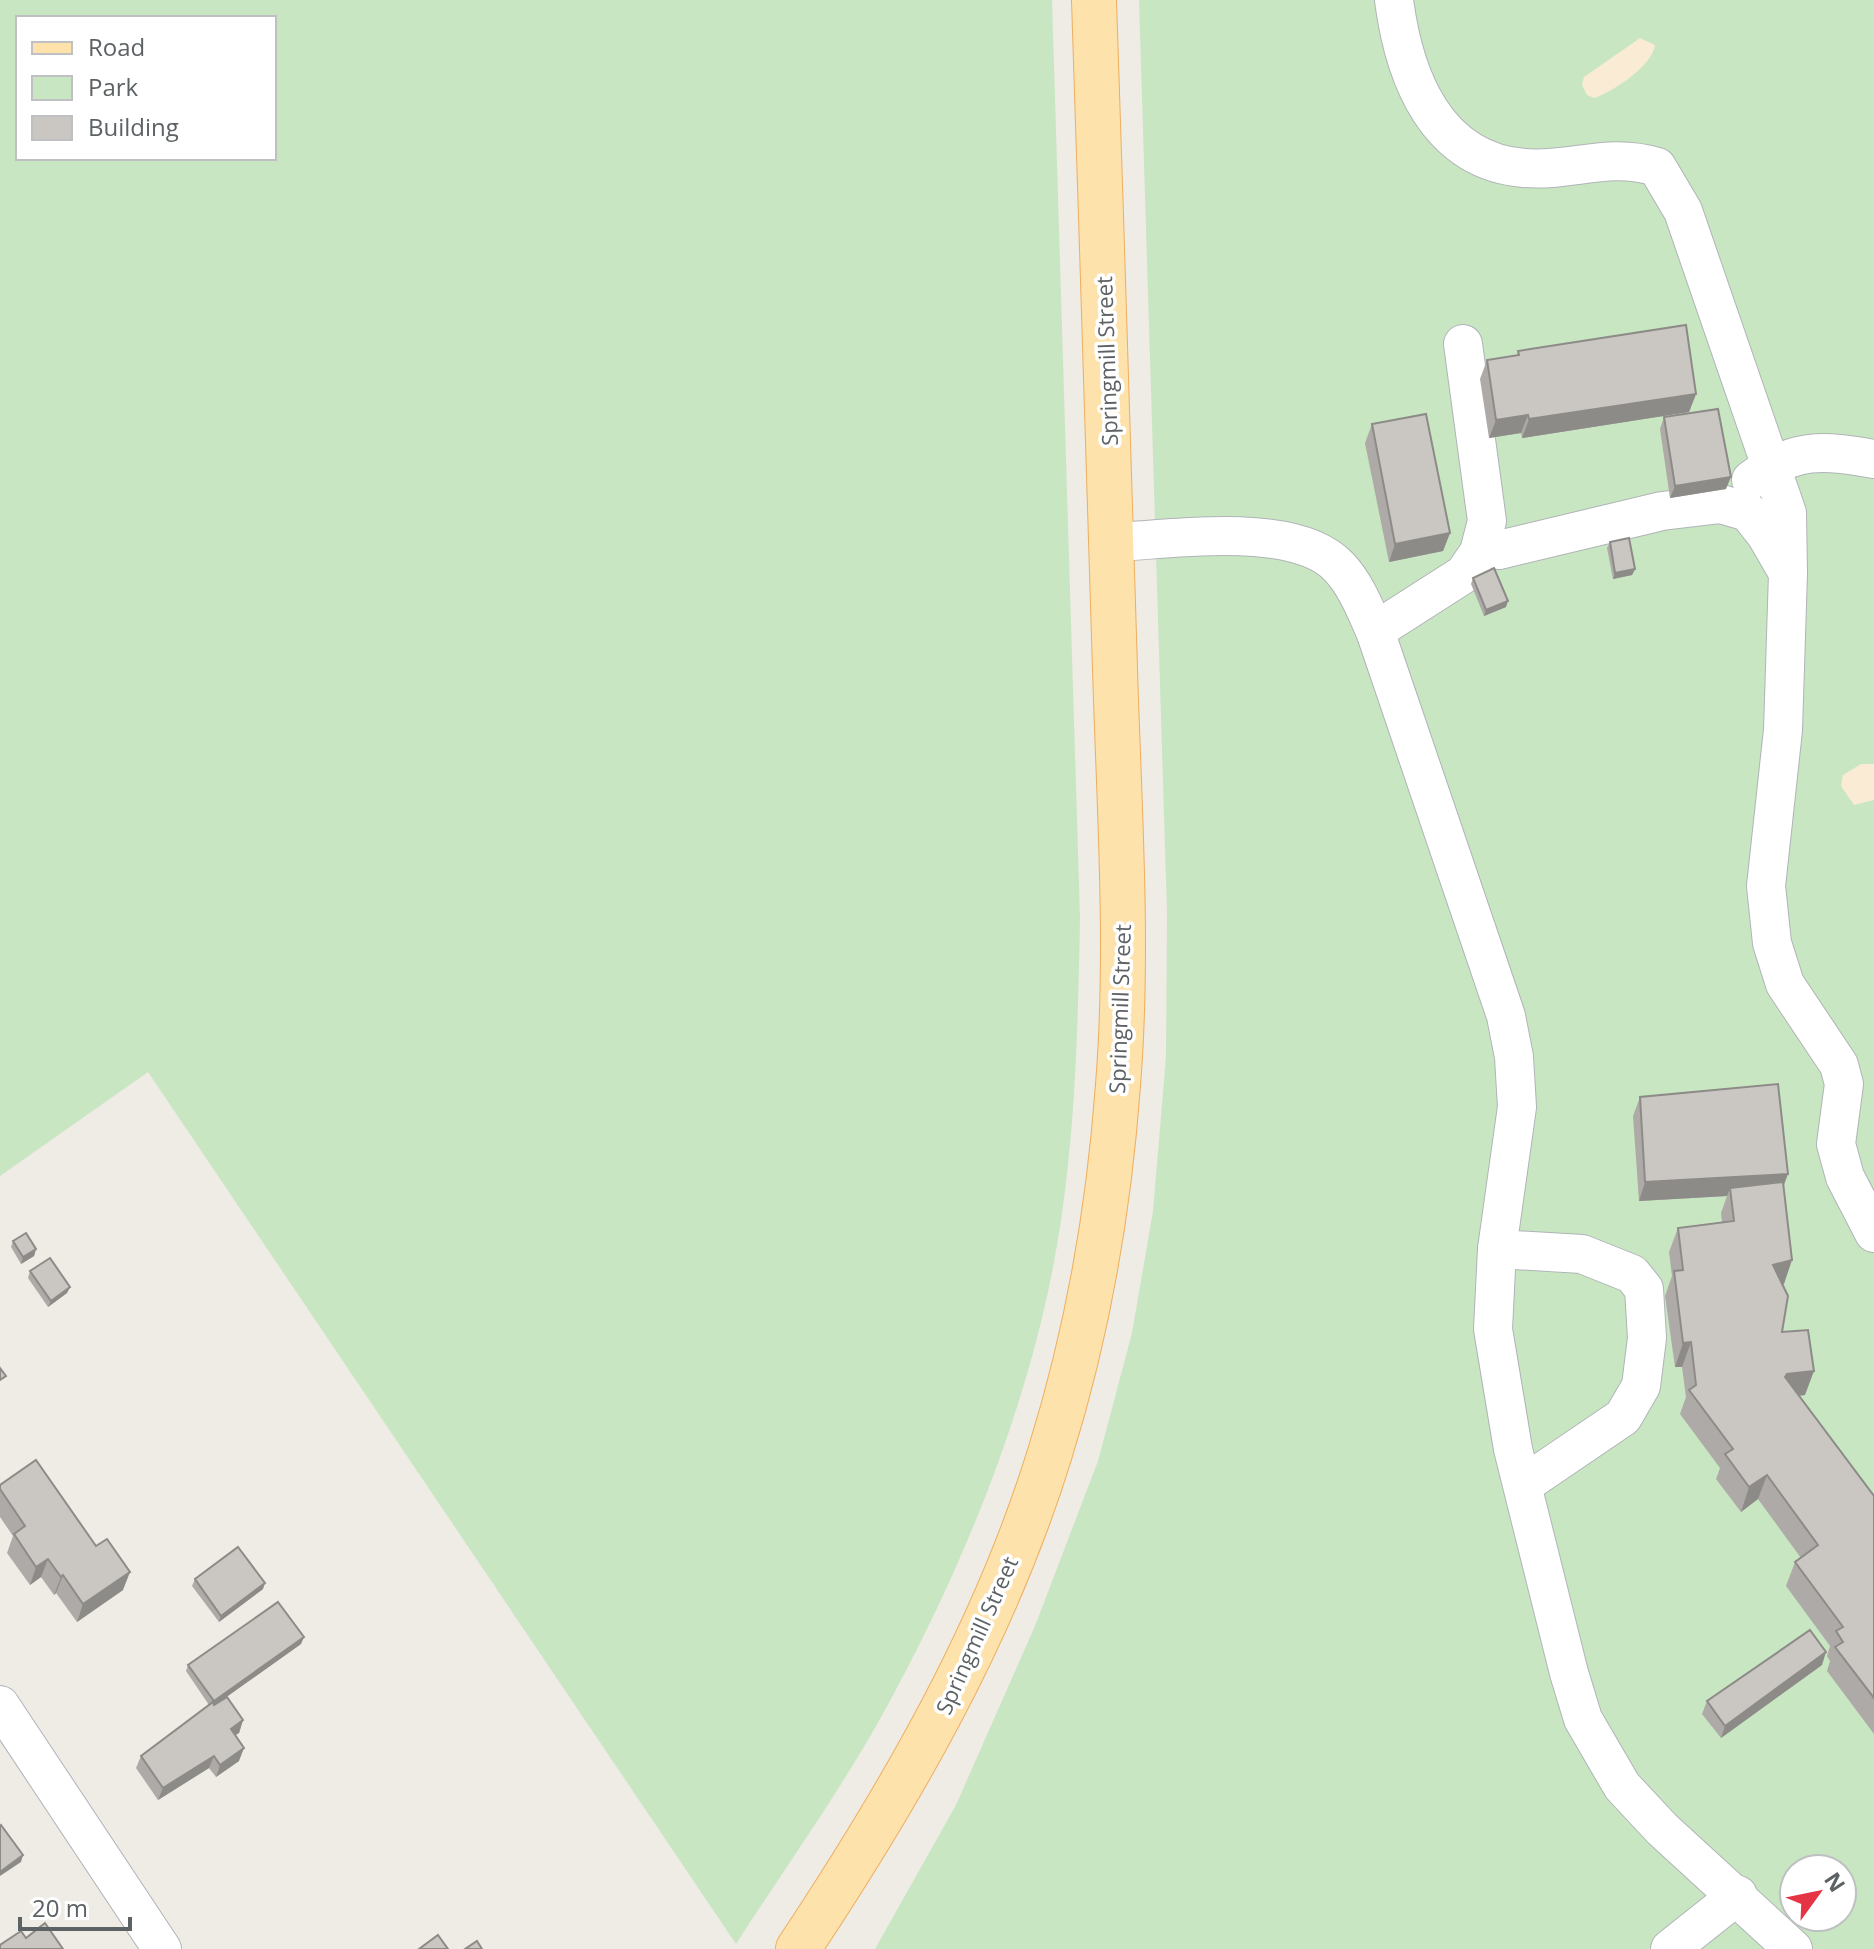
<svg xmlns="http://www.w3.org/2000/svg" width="1874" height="1949" font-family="'Open Sans',sans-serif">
<rect width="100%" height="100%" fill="#efebe5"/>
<g fill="#c8e6c2" fill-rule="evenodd">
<path d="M0,0H1052L1080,918C1078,1019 1076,1120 1061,1220C1036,1392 964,1568 880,1719C837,1796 784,1869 736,1944L148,1072L0,1176ZM274,18V158H18V18Z"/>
<path d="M1139,0H1874V1949H875L956,1805L1035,1626L1098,1461L1132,1333L1153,1211L1166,1057L1167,912ZM1794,1869H1842V1917H1794Z"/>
</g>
<g fill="#faebd5">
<path d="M1640,38L1655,45C1653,65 1613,92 1594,98L1587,95L1582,85L1584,77Z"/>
<polygon points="1861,764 1874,764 1874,800 1854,805 1841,786 1843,775"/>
</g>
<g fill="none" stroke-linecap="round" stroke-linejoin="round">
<g stroke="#b0b4b7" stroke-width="40">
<g id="minor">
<path d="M1394,0C1404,77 1436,161 1524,168C1572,172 1607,152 1657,167L1683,211L1787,513L1788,572"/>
<path d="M1751,480C1795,447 1823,450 1874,459"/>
<path d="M1112,542C1172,540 1295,520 1339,567C1356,585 1365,609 1375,631L1506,1016L1514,1057L1517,1107L1497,1249L1493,1329L1513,1449L1569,1673L1583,1719L1622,1786L1662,1829L1793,1949"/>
<polyline points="1499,550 1662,511 1721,504 1748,512 1766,535 1788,573 1783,730 1766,886 1772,943 1785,984 1839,1065 1844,1084 1836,1144 1845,1177 1874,1233"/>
<polyline points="1375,631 1464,574 1479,552 1487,521 1463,344"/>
<polyline points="1497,1249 1582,1254 1632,1274 1644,1289 1647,1338 1641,1386 1623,1417 1523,1485"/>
<polyline points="0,1705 162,1949"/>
<polyline points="1670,1949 1738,1895"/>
</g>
</g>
<g stroke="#eeae5f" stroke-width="46">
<path id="major" d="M798,1949C901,1794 995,1632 1050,1453C1087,1335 1109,1209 1118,1085C1129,947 1119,807 1115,669C1109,446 1101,223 1094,0"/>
</g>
<use href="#minor" stroke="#fff" stroke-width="38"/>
<use href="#major" stroke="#fde2ac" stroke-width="44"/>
</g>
<g fill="#aeaaa7">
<polygon points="1518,351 1696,394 1689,412 1522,438 1521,433 1489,438 1480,379 1487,360 1517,356"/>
<polygon points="1664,417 1726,489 1670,498 1660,429"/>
<polygon points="1372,424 1450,533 1443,551 1389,562 1365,443"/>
<polygon points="1610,542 1635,569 1632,575 1613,579 1607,548"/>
<polygon points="1473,578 1506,607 1484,616 1471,584"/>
<polygon points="1640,1097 1783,1187 1784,1284 1782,1285 1782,1332 1805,1395 1798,1396 1874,1496 1874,1734 1827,1671 1830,1661 1827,1656 1830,1646 1786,1586 1795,1562 1801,1558 1758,1499 1741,1512 1716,1479 1720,1468 1680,1414 1686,1397 1682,1367 1675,1367 1665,1296 1672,1276 1669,1252 1678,1228 1722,1222 1721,1213 1727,1196 1639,1201 1633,1116"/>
<polygon points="13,1241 36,1249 34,1256 21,1264 11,1247"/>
<polygon points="30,1271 70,1287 67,1293 48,1307 28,1278"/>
<polygon points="0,1485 123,1590 77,1622 56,1593 54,1595 41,1577 30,1585 7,1553 13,1536 0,1517"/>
<polygon points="195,1579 263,1589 219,1622 192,1586"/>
<polygon points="301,1644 223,1699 243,1720 239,1733 235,1735 239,1761 216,1777 209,1768 158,1800 136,1768 141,1756 209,1705 186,1671 188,1665"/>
<polygon points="1822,1665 1721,1738 1702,1714 1707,1701"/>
</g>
<g fill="#8d8b88">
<polygon points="1696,394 1689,412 1522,438 1529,419"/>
<polygon points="1528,415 1521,433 1489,438 1496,420"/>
<polygon points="1731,477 1726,489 1670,498 1675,486"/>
<polygon points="1450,533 1443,551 1389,562 1395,544"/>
<polygon points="1635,569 1632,575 1613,579 1615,573"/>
<polygon points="1508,601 1506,607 1484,616 1486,610"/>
<polygon points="1788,1174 1781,1193 1730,1188 1727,1196 1639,1201 1645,1182"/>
<polygon points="36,1249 34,1256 21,1264 23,1257"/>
<polygon points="1792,1260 1784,1284 1765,1289 1773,1265"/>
<polygon points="70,1287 67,1293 48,1307 51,1301"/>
<polygon points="1691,1342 1682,1367 1675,1367 1683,1343"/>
<polygon points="1814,1371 1805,1395 1778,1398 1776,1402 1787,1374"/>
<polygon points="1767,1475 1758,1499 1741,1512 1749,1487"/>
<polygon points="48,1559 41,1577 30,1585 36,1567"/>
<polygon points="130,1572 123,1590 77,1622 83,1604"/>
<polygon points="63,1575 56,1593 54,1595 61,1577"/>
<polygon points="265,1583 263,1589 219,1622 221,1616"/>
<polygon points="304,1637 301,1644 211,1708 214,1701"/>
<polygon points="1826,1652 1822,1665 1721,1738 1725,1726"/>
<polygon points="243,1720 239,1733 226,1741 231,1729"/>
<polygon points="244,1748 239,1761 216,1777 220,1765"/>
<polygon points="214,1756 209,1768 158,1800 163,1788"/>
<polygon points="23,1855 21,1862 0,1876 0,1872"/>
</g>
<g fill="#cac6c2" stroke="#8d8b88" stroke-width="2">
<polygon points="1686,325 1696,394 1529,419 1528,415 1496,420 1487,360 1519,355 1518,351"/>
<polygon points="1718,409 1731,477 1675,486 1664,417"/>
<polygon points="1426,414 1450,533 1395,544 1372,424"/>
<polygon points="1629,538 1635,569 1615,573 1610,542"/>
<polygon points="1494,568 1508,601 1486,610 1473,578"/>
<polygon points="1778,1084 1788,1174 1645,1182 1640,1097"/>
<polygon points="1783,1182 1792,1260 1773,1265 1788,1296 1782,1332 1808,1330 1814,1371 1787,1374 1785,1377 1874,1496 1874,1698 1835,1647 1843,1642 1836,1631 1843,1627 1795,1562 1818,1545 1767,1475 1749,1487 1725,1454 1733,1449 1689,1390 1696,1385 1691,1342 1683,1343 1674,1271 1683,1270 1678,1228 1734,1221 1730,1188"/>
<polygon points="26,1233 36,1249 23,1257 13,1241"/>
<polygon points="50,1258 70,1287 51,1301 30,1271"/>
<polygon points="0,1368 6,1376 0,1380"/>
<polygon points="36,1460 96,1546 107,1539 130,1572 83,1604 63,1575 61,1577 48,1559 36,1567 14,1534 25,1526 0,1489 0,1485"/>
<polygon points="238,1547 265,1583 221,1616 195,1579"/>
<polygon points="278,1602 304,1637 214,1701 188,1665"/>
<polygon points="1810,1630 1826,1652 1725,1726 1707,1701"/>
<polygon points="227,1697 243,1720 231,1729 244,1748 220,1765 214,1756 163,1788 141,1756 213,1702 214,1705"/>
<polygon points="1,1825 23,1855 0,1872 0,1826"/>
<polygon points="45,1923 63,1949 0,1949 0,1945 21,1931 26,1938"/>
<polygon points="438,1935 448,1949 419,1949"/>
<polygon points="477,1941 482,1949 465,1949"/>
</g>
<g text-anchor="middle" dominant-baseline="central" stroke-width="7" stroke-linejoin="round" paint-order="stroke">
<g font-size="22" fill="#5d6265" stroke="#fff">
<text transform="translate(1106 361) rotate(-92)">Springmill Street</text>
<text transform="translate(1119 1009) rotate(-88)">Springmill Street</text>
<text transform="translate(976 1635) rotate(-66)">Springmill Street</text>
</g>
</g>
<rect x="16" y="16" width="260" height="144" fill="#ffffff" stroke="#bec0c1" stroke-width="2"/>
<rect x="32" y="42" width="40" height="12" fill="#fde2ac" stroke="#bec0c1" stroke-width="2"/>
<text x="88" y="56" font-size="24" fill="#5d6265">Road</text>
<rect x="32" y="76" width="40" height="24" fill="#c8e6c2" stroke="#bec0c1" stroke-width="2"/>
<text x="88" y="96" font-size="24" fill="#5d6265">Park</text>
<rect x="32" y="116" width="40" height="24" fill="#cac6c2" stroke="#bec0c1" stroke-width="2"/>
<text x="88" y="136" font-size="24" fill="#5d6265">Building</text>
<g transform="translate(1818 1893) rotate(57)"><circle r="38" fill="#ffffff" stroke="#bec0c1" stroke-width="2"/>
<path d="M0-6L14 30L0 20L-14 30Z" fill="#e53545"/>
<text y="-12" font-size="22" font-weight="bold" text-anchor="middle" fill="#5d6265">N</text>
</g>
<path d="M20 1917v12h110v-12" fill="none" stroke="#5d6265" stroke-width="4"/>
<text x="32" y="1917" font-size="24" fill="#5d6265" stroke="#ffffff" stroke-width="6" paint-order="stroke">20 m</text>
</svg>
